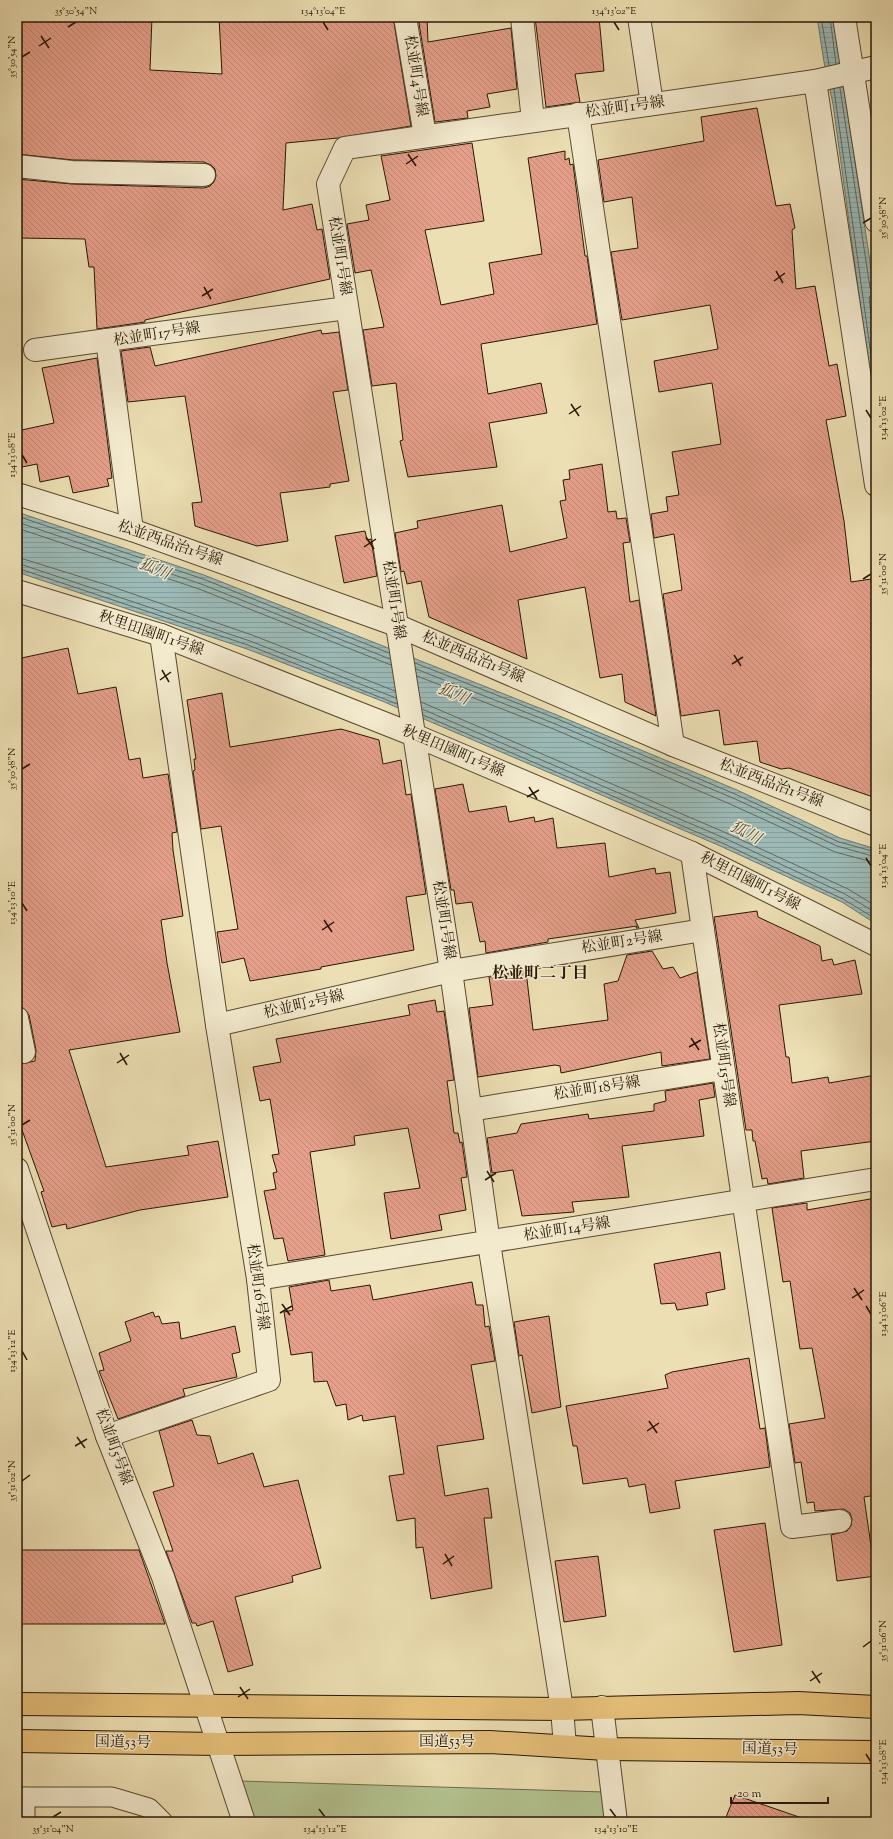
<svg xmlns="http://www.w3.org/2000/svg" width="893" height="1839" font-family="'Sorts Mill Goudy','Noto Serif JP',serif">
<defs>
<pattern id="water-rules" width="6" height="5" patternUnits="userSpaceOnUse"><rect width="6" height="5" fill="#9cbab7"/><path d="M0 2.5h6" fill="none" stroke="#869f9c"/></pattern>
<pattern id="building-back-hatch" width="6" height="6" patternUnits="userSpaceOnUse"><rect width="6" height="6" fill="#e59f8a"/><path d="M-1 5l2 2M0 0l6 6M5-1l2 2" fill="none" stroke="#c48876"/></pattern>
</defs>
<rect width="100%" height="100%" fill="#ecdfb3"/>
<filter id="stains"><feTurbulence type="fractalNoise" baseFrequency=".005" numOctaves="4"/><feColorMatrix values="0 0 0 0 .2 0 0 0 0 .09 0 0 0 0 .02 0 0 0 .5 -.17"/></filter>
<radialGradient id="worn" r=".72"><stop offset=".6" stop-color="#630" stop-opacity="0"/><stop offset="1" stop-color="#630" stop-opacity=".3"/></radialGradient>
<polygon fill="#b3c390" stroke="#6e6d4a" points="240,1781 605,1792 609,1822 255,1822"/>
<g fill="url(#water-rules)" stroke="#6e7970">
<polygon points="817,17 833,17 876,301 876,403 873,398 833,104 824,62"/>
<polygon points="17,512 204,575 557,715 737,790 840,838 876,849 876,924 842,902 718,845 382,701 247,649 17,572"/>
</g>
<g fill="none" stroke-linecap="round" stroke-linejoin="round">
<g stroke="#62685e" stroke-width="1">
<polyline points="821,17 829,65"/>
<polyline points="830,17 836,64"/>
<polyline points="840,88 870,288 872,291 876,292"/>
<polyline points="834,89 876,391"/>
<polyline points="876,297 870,296 869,298 876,353"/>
<polyline points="17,516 203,579 389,653"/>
<polyline points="17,522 201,584 390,659"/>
<polyline points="17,528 199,589 391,665"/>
<polyline points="17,557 110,586 252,635 395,691"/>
<polyline points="17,563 250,641 396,698"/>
<polyline points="17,568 248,645 397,704"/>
<polyline points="415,663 555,718 735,794 839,842 876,852"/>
<polyline points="416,669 553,723 733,798 837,846 876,857"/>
<polyline points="417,676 551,728 730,804 835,852 876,863"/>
<polyline points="421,702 724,832 848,889 876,906"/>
<polyline points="422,709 722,837 845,894 876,913"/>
<polyline points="423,715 720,842 843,899 876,919"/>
</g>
</g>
<g fill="url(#building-back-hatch)" stroke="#281705">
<polygon points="21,17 152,17 150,70 222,74 219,17 393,17 411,126 338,138 286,143 283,210 312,204 317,230 322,229 330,279 145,320 145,322 97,329 94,267 89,267 85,239 17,238 17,179 72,184 204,188 210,186 214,182 216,176 215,169 211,165 204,162 73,160 17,154 17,85"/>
<polygon points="418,17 427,17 428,42 511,28 517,89 487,94 490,107 467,111 468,118 435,122"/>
<polygon points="535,17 599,17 604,71 575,74 580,102 546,107"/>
<polygon points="757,108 776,206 790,204 795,228 792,230 796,289 815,286 829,366 837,364 846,416 826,420 844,521 851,582 871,579 876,620 876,650 873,651 876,686 876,798 789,768 781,769 760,762 757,741 724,745 719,710 681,716 663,594 682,590 674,534 654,538 651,514 668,511 666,497 679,495 672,452 721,444 712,383 659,392 654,361 718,349 710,305 622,320 611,252 638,248 632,197 604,202 598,160 704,141 701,117"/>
<polygon points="472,143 484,221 425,230 441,305 494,294 489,263 542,254 528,158 565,151 565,160 569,158 570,165 573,164 585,256 587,256 597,324 481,344 488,394 541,383 547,413 489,423 497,467 408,477 400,441 403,440 396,383 372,386 363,330 384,327 371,270 355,273 347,224 369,220 366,205 390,200 381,156"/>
<polygon points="321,330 322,334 339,332 348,390 333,392 349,481 330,484 330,487 280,493 288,541 257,546 195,526 192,503 202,502 185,396 128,402 121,351 150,347 155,366"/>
<polygon points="97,358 112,478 107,479 109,486 73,493 69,476 40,482 37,464 17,468 17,431 54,423 42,368"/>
<polygon points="602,464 608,512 616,511 617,519 626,518 630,542 623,543 630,602 639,600 656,716 625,702 622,674 600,678 585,587 518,600 527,659 429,617 421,581 407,584 404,571 401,572 395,533 418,528 417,521 502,505 510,552 567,538 560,501 566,500 563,480 570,479 569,470"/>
<polygon points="365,531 367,540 371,539 377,576 344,583 335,536"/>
<polygon points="68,648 78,694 116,687 129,760 140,758 143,778 168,774 177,832 172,833 173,850 183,916 161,920 167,963 180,1032 69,1050 106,1167 189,1155 187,1146 218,1141 228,1197 140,1210 67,1229 66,1224 52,1227 41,1192 44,1191 17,1116 17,1065 35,1061 36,1050 29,1015 22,1007 17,984 17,659"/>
<polygon points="222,693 230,747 341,729 379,740 383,764 401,760 406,795 411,794 426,894 406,897 414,950 321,967 321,969 250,981 244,958 222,963 217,932 238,929 221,826 201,829 193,771 195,770 194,759 196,759 187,700"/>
<polygon points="463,784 469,812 506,806 509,822 534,817 535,822 553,818 557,848 605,843 609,877 655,868 656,874 670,872 676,913 635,920 639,928 636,928 637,926 548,939 548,942 486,953 485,941 480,942 472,902 456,904 454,890 451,890 435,789"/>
<polygon points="757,911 758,917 820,946 822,961 832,959 834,965 855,960 862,994 779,1005 786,1057 789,1057 792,1083 828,1077 829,1083 876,1075 876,1141 801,1151 804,1178 768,1184 767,1178 762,1179 755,1141 753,1141 752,1130 746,1130 714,917"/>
<polygon points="652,951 663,969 673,967 680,978 697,972 710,1059 662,1066 661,1052 561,1073 560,1066 555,1065 478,1077 469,1008 493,1005 489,977 526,971 533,1030 608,1020 604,984 618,981 627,955"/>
<polygon points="435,1000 437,1012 444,1011 454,1080 447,1081 454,1133 458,1133 460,1143 462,1142 467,1177 461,1178 466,1210 439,1215 442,1230 391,1239 384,1193 420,1188 408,1128 354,1136 355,1145 310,1152 325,1255 288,1261 283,1238 274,1239 264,1191 276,1189 273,1173 277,1172 272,1155 279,1154 270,1099 260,1101 253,1067 281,1062 276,1039 410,1015 408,1005"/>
<polygon points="713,1083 715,1097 699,1100 704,1136 622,1146 629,1197 572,1202 574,1212 522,1216 513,1170 492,1173 487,1138 517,1133 521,1124 588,1114 589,1119 654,1111 654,1104 666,1101 665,1091"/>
<polygon points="876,1198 876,1495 864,1497 872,1553 876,1552 876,1576 837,1581 831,1535 847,1531 851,1526 852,1519 850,1513 844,1509 815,1511 814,1502 807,1503 801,1462 795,1463 789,1424 825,1418 812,1348 800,1349 790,1281 783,1282 772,1208 807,1203 807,1210"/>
<polygon points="720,1252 725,1289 706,1293 708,1305 677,1310 675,1303 661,1304 654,1264"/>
<polygon points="329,1280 331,1291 370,1285 373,1300 472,1282 476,1305 483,1305 485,1327 489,1326 495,1361 471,1365 484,1439 437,1446 445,1496 488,1488 492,1518 484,1518 492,1588 431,1599 423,1547 416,1548 415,1518 397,1521 389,1476 404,1474 395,1416 363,1421 362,1415 348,1420 346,1404 336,1406 327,1381 314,1382 312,1352 291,1355 284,1312 293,1310 289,1287"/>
<polygon points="153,1312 155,1317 159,1316 162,1324 179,1322 181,1339 235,1326 240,1352 232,1354 237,1377 183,1389 185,1396 118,1419 99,1371 104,1370 99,1353 131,1341 125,1322"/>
<polygon points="549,1316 561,1407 532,1413 522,1355 519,1356 514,1322"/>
<polygon points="749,1358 760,1429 765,1428 770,1467 675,1481 680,1508 650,1513 645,1484 629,1487 627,1478 583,1484 577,1446 573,1446 566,1406 668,1388 665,1375 672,1372"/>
<polygon points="192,1420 197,1435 210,1436 218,1464 253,1453 264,1487 298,1480 321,1568 292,1576 293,1582 235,1597 253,1665 228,1672 213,1621 197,1626 196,1623 192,1623 166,1551 173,1551 153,1492 174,1486 159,1431"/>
<polygon points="765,1523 782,1645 734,1652 714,1530"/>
<polygon points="17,1550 139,1550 165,1624 17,1624"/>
<polygon points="598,1556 606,1616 564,1622 555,1561"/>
<polygon points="735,1795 802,1818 801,1822 724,1822"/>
</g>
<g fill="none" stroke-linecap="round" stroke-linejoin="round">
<g stroke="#594930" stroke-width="21">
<g id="lane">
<polyline points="17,1797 112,1797 149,1808 163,1822"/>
<polyline points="25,1822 25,1797"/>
</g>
</g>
<g stroke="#594930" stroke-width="24">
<g id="street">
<polyline points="405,17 425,136"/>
<polyline points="522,17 533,121"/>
<polyline points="639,17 652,104"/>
<polyline points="844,17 876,221"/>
<polyline points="815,81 876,67"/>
<polyline points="578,114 673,745"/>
<polyline points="17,166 72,172 204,175"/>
<polyline points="35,350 107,340"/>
<polyline points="17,494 132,530 396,625 673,745 876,825"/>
<polyline points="132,530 107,340 347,308"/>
<polyline points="17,591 161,635 414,735 692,853 876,945"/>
<polyline points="161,635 217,1025 451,971 703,930 692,853"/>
<polyline points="703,930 792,1527 840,1521"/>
<polyline points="17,1018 24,1052"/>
<polyline points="470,1110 723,1069"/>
<polyline points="17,1169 107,1436 163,1577 244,1822"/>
<polyline points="258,1279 876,1179"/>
<polyline points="107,1436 269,1380 258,1279 217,1025"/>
<polyline points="602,1707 616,1822"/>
<polyline points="565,1746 562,1709 489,1243 451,971 328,184 345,148 815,81 876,485"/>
</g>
</g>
<g stroke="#281705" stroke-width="24">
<g id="highway">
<polyline points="17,1704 562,1709 798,1703 876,1707"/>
<polyline points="17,1741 219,1744 490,1742 606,1749 876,1752"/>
</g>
</g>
<use href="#lane" stroke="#f3eace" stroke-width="19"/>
<use href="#street" stroke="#f3eace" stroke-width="22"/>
<use href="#highway" stroke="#e6c07a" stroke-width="22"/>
</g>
<path fill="none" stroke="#281705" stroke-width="1.5" d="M323,22L328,30M614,22L619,30M68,27L76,22M41,36L49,48M39,46L51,38M22,57L30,52M408,154L416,166M406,164L418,156M863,223L871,218M776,271L783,283M774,281L785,273M204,287L211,299M202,296L213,289M571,404L579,416M866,410L871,418M569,414L581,406M22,455L27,463M366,537L374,549M364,547L376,539M863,579L871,574M734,655L741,666M732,664L743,657M162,670L169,682M160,680L171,672M22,769L30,764M529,787L537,799M527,797L539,790M866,858L871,866M22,903L27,911M324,920L332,932M322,930L334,922M691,1038L699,1050M689,1047L701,1040M120,1053L127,1065M117,1063L129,1055M22,1125L30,1120M487,1171L494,1182M485,1180L496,1173M854,1288L862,1300M852,1298L864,1290M282,1304L290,1315M866,1306L871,1314M280,1313L292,1306M22,1351L27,1360M649,1421L657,1433M647,1431L659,1423M77,1437L85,1448M75,1446L87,1439M22,1481L30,1475M445,1554L452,1566M443,1564L454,1556M863,1647L871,1641M812,1671L820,1683M810,1681L822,1673M240,1687L248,1699M238,1697L250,1689M866,1754L871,1762M319,1809L325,1817M610,1809L616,1817M53,1817L61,1812"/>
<g text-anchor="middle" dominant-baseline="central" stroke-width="3" stroke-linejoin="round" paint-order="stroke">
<g font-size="15" fill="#281705" stroke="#f3eace">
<text transform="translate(415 76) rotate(81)">松並町4号線</text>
<text transform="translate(625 108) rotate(-8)">松並町1号線</text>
<text transform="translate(339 256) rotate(81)">松並町1号線</text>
<text transform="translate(157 335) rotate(-9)">松並町17号線</text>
<text transform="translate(170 544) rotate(19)">松並西品治1号線</text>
<text transform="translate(393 600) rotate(81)">松並町1号線</text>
<text transform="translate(151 634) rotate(19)">秋里田園町1号線</text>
<text transform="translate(473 658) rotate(23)">松並西品治1号線</text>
<text transform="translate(453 752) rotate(23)">秋里田園町1号線</text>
<text transform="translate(771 784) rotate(21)">松並西品治1号線</text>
<text transform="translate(750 882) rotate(27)">秋里田園町1号線</text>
<text transform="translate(443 920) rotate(81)">松並町1号線</text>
<text transform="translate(622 943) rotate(-9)">松並町2号線</text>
<text transform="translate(304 1005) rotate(-13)">松並町2号線</text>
<text transform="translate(723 1065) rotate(82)">松並町15号線</text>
<text transform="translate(597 1089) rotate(-9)">松並町18号線</text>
<text transform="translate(567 1230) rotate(-9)">松並町14号線</text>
<text transform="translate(257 1287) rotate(82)">松並町16号線</text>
<text transform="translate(113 1447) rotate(70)">松並町5号線</text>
<text x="447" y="1742">国道53号</text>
<text transform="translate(123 1743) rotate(1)">国道53号</text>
<text transform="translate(770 1750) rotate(1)">国道53号</text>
</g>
<g font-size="16" font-style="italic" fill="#515043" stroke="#f3eace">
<text transform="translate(154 570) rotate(23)">狐川</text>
<text transform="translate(453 695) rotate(23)">狐川</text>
<text transform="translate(745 834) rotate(27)">狐川</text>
</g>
<g font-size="16" font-weight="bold" fill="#281705" stroke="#f3eace">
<text x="540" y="974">松並町二丁目</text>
</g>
</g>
<rect width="893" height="1839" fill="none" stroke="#ecdfb3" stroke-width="44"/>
<path d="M731 1797v6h97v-6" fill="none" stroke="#281705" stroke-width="2"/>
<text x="737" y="1797" font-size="12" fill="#281705" stroke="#f3eace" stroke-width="3" paint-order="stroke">20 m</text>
<rect x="22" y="22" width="849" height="1795" fill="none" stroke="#281705" stroke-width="1.5"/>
<g font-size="10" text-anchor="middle" fill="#281705">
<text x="76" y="14">35°30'54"N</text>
<text x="323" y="14">134°13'04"E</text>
<text x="614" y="14">134°13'02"E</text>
<text transform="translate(11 57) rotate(-90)" y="4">35°30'54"N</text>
<text transform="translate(882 218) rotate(-90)" y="4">35°30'58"N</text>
<text transform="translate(882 418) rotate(-90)" y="4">134°13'02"E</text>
<text transform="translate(11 455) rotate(-90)" y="4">134°13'08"E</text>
<text transform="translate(882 574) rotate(-90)" y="4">35°31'00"N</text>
<text transform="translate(11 769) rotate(-90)" y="4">35°30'58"N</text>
<text transform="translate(882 866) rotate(-90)" y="4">134°13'04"E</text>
<text transform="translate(11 903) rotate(-90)" y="4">134°13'10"E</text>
<text transform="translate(11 1125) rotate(-90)" y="4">35°31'00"N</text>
<text transform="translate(882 1314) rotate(-90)" y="4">134°13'06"E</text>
<text transform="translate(11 1351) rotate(-90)" y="4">134°13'12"E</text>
<text transform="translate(11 1481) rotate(-90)" y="4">35°31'02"N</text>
<text transform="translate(882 1641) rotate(-90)" y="4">35°31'06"N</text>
<text transform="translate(882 1762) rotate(-90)" y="4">134°13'08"E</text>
<text x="53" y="1832">35°31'04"N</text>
<text x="325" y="1832">134°13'12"E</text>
<text x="616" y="1832">134°13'10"E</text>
</g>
<rect width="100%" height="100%" filter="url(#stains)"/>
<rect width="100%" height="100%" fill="url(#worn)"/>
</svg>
